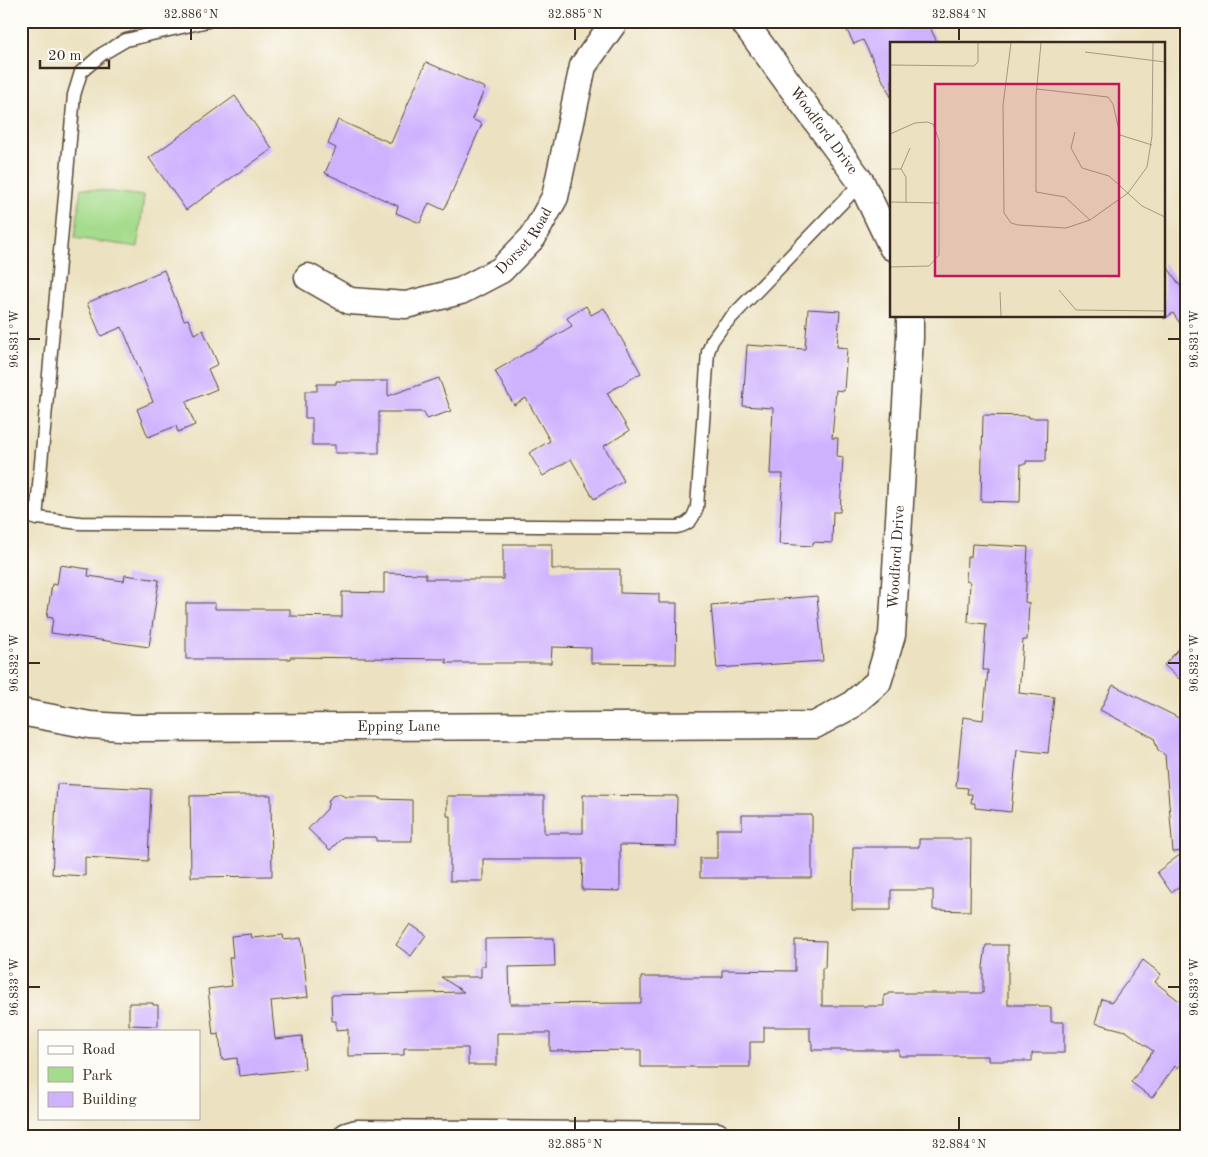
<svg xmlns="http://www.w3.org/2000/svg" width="1208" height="1157" font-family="'Old Standard TT',serif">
<rect width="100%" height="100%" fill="#fdfcf7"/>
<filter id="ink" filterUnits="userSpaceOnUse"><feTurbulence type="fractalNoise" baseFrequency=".02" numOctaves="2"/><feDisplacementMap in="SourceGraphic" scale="10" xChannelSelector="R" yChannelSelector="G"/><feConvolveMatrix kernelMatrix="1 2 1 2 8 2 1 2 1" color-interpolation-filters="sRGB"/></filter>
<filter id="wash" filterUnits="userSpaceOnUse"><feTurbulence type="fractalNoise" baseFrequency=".0096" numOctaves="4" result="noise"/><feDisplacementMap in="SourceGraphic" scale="20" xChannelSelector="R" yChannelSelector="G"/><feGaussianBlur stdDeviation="1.12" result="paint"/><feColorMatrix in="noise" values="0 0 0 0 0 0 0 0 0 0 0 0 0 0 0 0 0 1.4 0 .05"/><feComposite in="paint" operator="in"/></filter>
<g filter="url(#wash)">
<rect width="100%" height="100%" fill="#ece2c1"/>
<polygon fill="#a5db8c" stroke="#708255" points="81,188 144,196 138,247 75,238"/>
<g id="blocks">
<g fill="#cfb2ff">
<polygon points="842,21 927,21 938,44 892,44 892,99 863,40 854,44"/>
<polygon points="426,62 485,88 472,119 482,124 444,210 429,203 420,223 396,213 398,206 325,173 336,148 328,144 338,120 391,143"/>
<polygon points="235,96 272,149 186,210 149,158"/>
<polygon points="1164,262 1187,296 1187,334 1173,313 1164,319"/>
<polygon points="164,270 184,320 188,319 194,334 203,330 218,364 208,369 217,389 186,402 195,425 178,432 176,426 148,437 137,409 153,402 122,327 101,336 87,303"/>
<polygon points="586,306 591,315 604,308 641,373 607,393 629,431 604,446 624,481 594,499 571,459 543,476 529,453 550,441 526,398 514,405 495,371 572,326 567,318"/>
<polygon points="808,309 840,311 837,347 847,348 844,391 836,390 832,438 838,438 837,456 843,457 840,512 833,512 832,543 813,542 813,546 779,544 783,474 770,474 773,408 743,406 747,345 805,349"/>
<polygon points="439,378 451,411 427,419 424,412 379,412 379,453 335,453 335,445 312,445 312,418 305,418 305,391 317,391 317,384 336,384 336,381 388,381 388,396"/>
<polygon points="983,415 1029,416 1029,418 1047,418 1046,461 1026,461 1026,464 1021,464 1020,502 981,501"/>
<polygon points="503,544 552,544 552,569 620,569 620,593 659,594 659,603 677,603 676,664 591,663 591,648 552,647 551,663 446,663 446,659 290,657 290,659 186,659 186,603 215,603 215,609 290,609 290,616 342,617 342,592 384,593 384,573 426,574 426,579 503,579"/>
<polygon points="972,544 1028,547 1025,602 1029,603 1027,640 1023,640 1019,693 1054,697 1048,753 1017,750 1011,812 975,808 975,803 971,803 972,794 967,794 968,788 956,787 963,717 983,720 988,670 983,670 986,624 968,622 970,582 966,581 967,557 971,557"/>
<polygon points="60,565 89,569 88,576 124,581 125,575 159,580 149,647 51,633 53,618 47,617 52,584 57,585"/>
<polygon points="817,596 823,661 717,668 711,605"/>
<polygon points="1187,640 1187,686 1164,665"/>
<polygon points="1113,685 1187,722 1187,881 1171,892 1157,872 1185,851 1173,852 1165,755 1158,750 1154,738 1100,710"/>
<polygon points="57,784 151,789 148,861 85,857 85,876 52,874"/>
<polygon points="340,794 345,797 379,797 379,799 412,800 412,841 376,841 376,837 343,837 330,850 308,829 327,809 329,800 332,796"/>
<polygon points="243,795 271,795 272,876 191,877 190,796"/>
<polygon points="583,795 677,796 676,846 620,845 620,891 582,890 583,859 483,859 483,881 450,881 450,816 447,816 447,796 544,796 544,833 583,833"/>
<polygon points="742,815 812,815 812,878 700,878 700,858 717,858 717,829 742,829"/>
<polygon points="919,839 971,839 970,911 933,910 933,890 891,890 891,910 852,910 853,847 919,847"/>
<polygon points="410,924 426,935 411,956 396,945"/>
<polygon points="251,934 252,938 283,935 284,940 301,938 308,997 271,1001 275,1039 302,1036 305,1069 239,1076 237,1058 222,1060 219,1034 213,1035 208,989 232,986 229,958 233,957 231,936"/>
<polygon points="554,938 555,966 509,967 510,1004 641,1003 641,977 722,977 722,970 795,971 795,940 826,941 825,968 822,968 822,1006 884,1006 884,995 888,995 888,993 983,993 983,967 986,945 1008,945 1008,1005 1039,1005 1039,1007 1051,1007 1051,1022 1064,1022 1064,1053 1032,1053 1032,1061 988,1061 988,1056 899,1056 899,1050 812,1050 812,1041 810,1041 810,1027 764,1027 764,1042 750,1042 750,1067 641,1067 641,1050 550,1051 550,1033 497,1033 497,1065 468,1065 468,1048 404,1048 404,1055 348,1056 348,1029 336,1030 336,1021 332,1021 331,995 464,992 441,977 481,977 481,966 485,966 485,939"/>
<polygon points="1143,960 1161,974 1155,982 1187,1007 1187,1056 1178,1068 1175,1066 1152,1098 1131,1082 1153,1051 1126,1031 1095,1023 1102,999 1112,1002"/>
<polygon points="129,1003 153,1003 153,1005 158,1005 158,1026 129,1025"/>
</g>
</g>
</g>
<g filter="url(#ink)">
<use href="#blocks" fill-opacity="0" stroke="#564636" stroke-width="1"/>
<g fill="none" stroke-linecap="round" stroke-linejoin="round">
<g stroke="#564636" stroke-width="15">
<g id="lane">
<path d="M21,516L80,523L677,527C690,524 693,519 697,507L708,352L712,341L722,327L861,183"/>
<polyline points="36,519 74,95 81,72 102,54 126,40 208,21"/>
</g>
</g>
<g stroke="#564636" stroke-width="29">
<g id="street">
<path id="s1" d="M743,21L861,182L892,247"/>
<path id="s2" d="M308,277L350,301L406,305L461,291L501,270L533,237L555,197L583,66L615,21"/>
<path id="s3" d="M21,712L90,725L136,728L815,725L850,706L878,682L892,635L910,338V316"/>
<polyline points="347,1136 357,1133 717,1136"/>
</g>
</g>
<use href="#lane" stroke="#fff" stroke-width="12"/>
<use href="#street" stroke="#fff" stroke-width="26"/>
</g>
</g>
<path fill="none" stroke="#3b2a1e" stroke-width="2" d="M191,28V40M575,28V40M959,28V40M28,339H40M1168,339H1180M28,663H40M1168,663H1180M28,987H40M1168,987H1180M575,1117V1130M959,1117V1130"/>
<g text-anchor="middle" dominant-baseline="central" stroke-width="5" stroke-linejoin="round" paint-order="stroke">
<g font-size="15" fill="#3b2a1e" stroke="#fdfcf7">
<text stroke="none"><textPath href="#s1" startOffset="136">Woodford Drive</textPath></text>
<text stroke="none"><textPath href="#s2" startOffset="244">Dorset Road</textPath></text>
<text stroke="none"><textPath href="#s3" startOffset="999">Woodford Drive</textPath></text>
<text stroke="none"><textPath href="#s3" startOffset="379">Epping Lane</textPath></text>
</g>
</g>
<g transform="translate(890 42)">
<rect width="275" height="275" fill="#ece2c1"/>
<path fill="none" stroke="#a59880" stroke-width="1" d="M121,1L113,63L114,171L121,181L128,183L176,186L200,178L238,151L257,125L262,94L263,1M151,1L146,54V150L175,155L200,178M195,10L275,20M0,23L84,24L88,20V1M147,47L218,55L223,62L230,93L262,103M185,90L181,106L192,126L219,134L252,164L275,175M0,92L25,81L37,80L43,82L49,98V213L39,224L0,225M0,127H11L16,135V160M11,127L20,106M0,160L49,161M169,248L186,268L275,269M110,250L111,274"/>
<path fill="#c2185b" fill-opacity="0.15" stroke="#c2185b" stroke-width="2.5" d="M45,42H229V234H45Z"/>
<rect width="275" height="275" fill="none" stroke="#3b2a1e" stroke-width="2.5"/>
</g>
<rect width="1208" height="1157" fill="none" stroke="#fdfcf7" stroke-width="55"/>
<rect x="38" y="1030" width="162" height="90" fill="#fdfcf7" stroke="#afa8a0"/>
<rect x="48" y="1046" width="25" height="8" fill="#ffffff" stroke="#afa8a0"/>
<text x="82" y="1054" font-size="15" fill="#3b2a1e">Road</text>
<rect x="48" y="1067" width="25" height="15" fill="#a5db8c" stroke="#afa8a0"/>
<text x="82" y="1080" font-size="15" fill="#3b2a1e">Park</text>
<rect x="48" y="1092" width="25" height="15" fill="#cfb2ff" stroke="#afa8a0"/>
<text x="82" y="1104" font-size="15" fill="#3b2a1e">Building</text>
<path d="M40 60v8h69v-8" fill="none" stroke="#3b2a1e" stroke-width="2.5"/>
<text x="48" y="60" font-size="15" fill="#3b2a1e" stroke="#fdfcf7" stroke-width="4" paint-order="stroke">20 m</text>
<rect x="28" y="28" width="1152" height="1102" fill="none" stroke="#3b2a1e" stroke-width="2"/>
<g font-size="12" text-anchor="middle" fill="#3b2a1e">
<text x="191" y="18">32.886°N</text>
<text x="575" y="18">32.885°N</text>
<text x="959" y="18">32.884°N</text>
<text transform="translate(1194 339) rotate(-90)" y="4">96.831°W</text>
<text transform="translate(14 339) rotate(-90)" y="4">96.831°W</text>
<text transform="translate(1194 663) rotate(-90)" y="4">96.832°W</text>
<text transform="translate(14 663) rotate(-90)" y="4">96.832°W</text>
<text transform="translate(1194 987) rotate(-90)" y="4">96.833°W</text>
<text transform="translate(14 987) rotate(-90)" y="4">96.833°W</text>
<text x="575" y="1148">32.885°N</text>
<text x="959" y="1148">32.884°N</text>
</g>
</svg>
